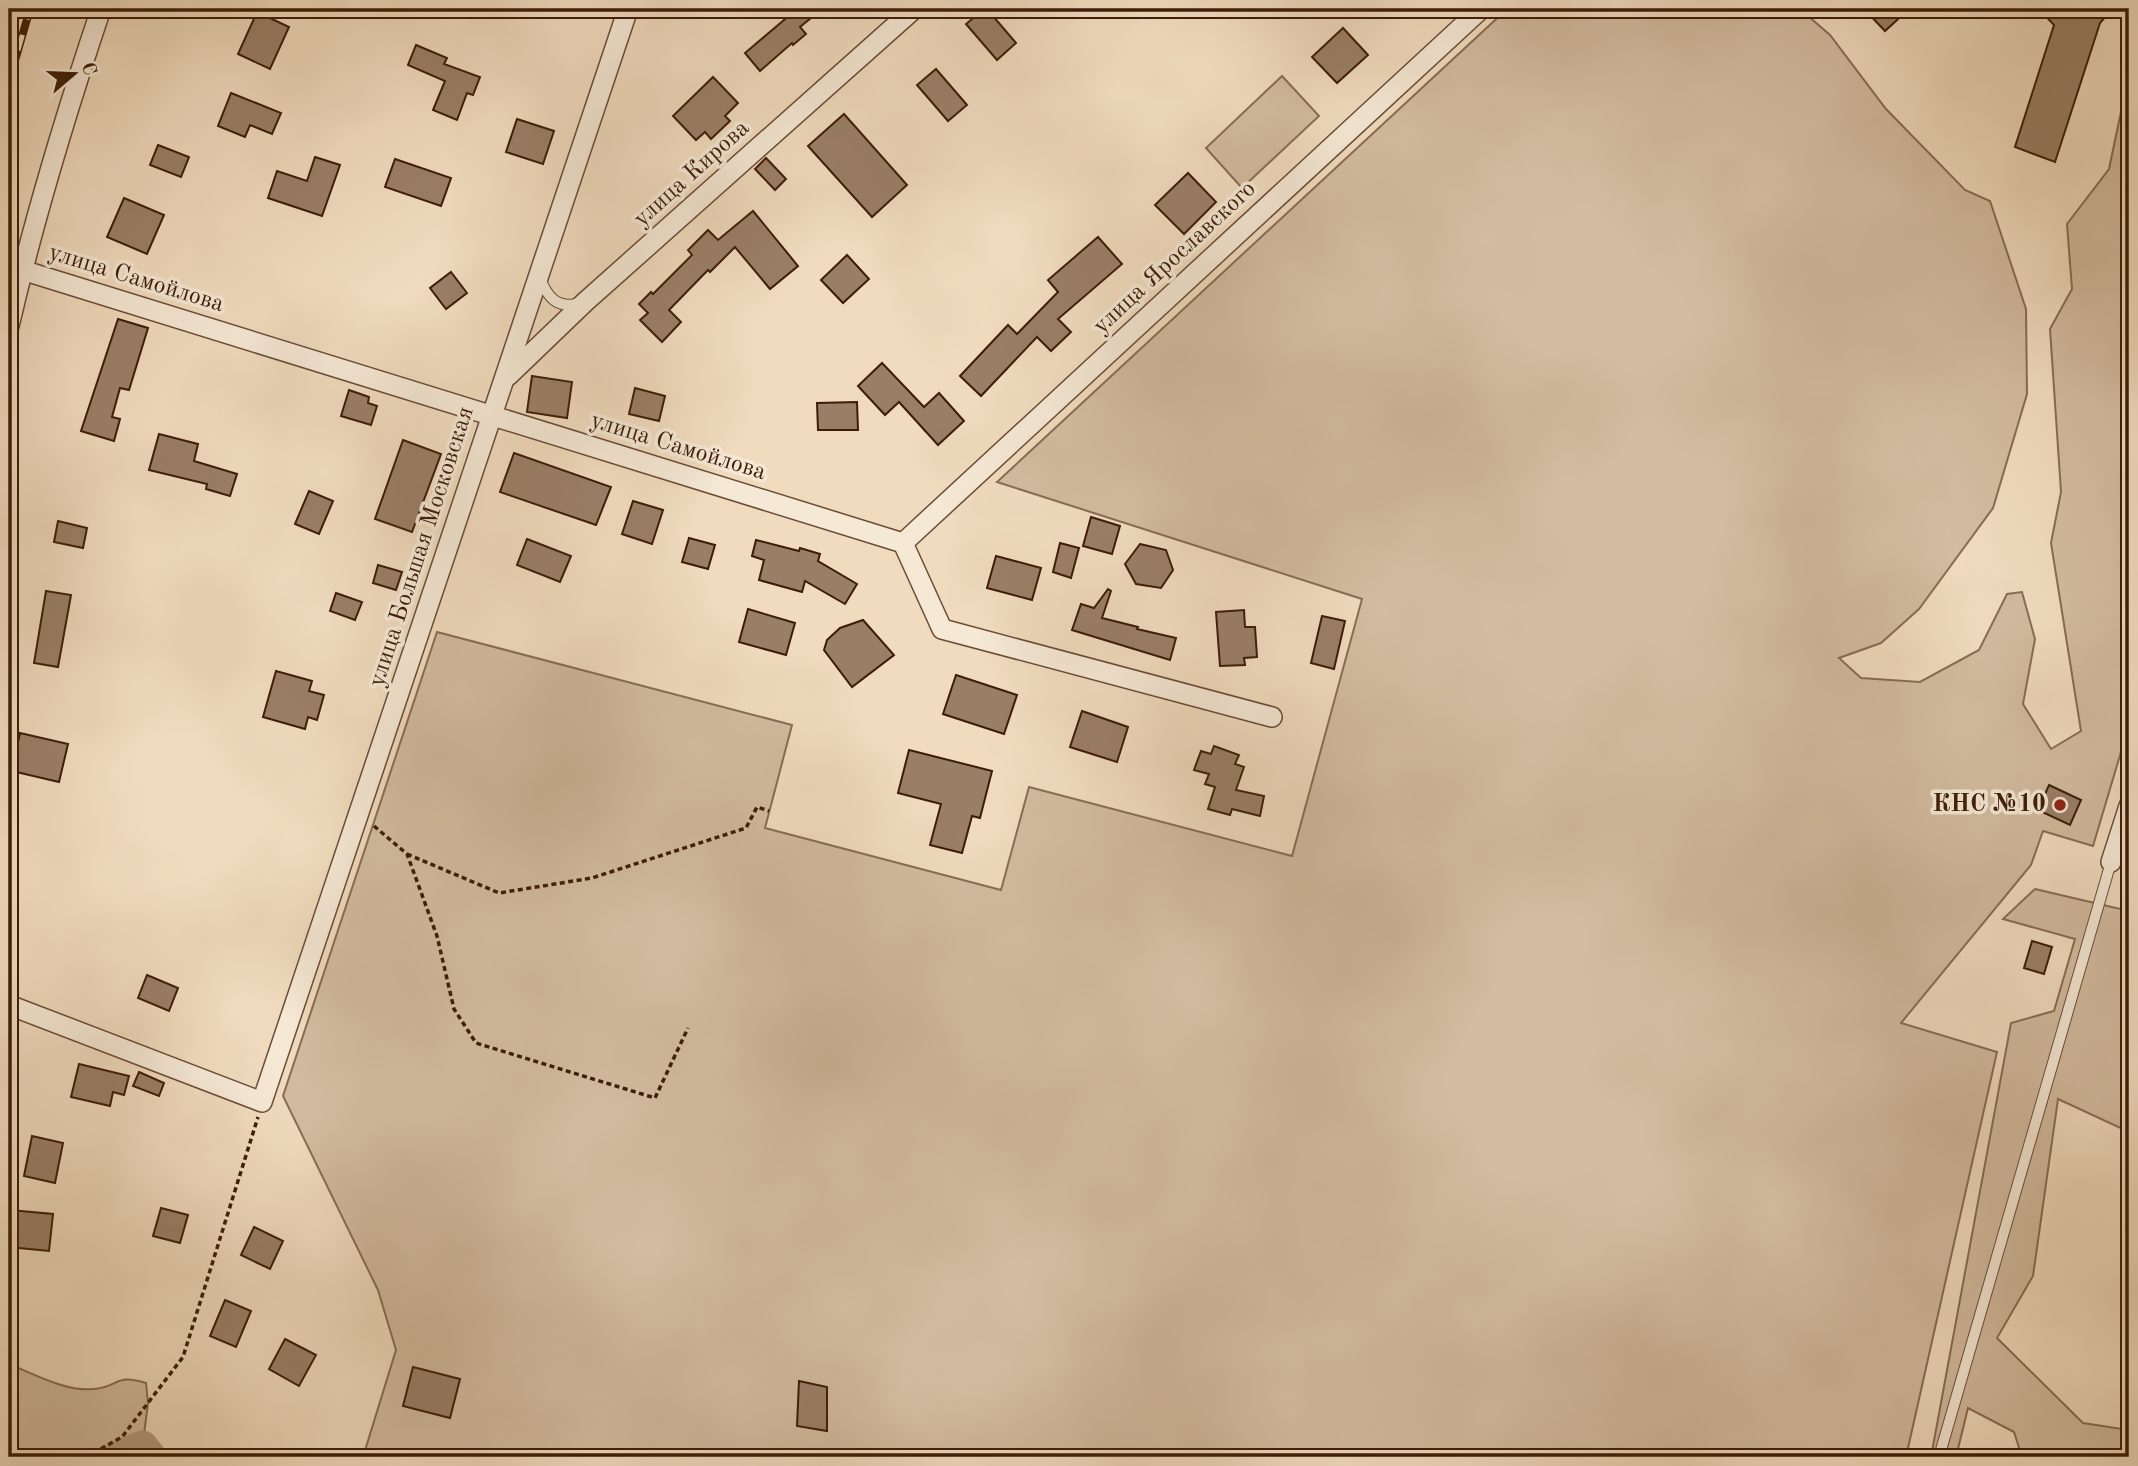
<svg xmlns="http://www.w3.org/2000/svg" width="2138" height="1466" font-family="'Old Standard TT',serif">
<rect width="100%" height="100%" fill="#f0dbbe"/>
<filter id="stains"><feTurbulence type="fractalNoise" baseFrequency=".00286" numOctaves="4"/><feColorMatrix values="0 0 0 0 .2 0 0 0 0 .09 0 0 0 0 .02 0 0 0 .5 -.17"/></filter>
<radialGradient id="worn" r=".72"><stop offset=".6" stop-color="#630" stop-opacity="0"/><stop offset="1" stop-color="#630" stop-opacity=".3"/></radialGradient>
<g fill="#d2bb9f" stroke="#886c54" stroke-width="2">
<polygon points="1507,9 1800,9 1830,35 1886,109 1965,190 1990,201 2026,309 2027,394 1993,508 1919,609 1881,643 1839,658 1861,678 1920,682 1979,650 2007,594 2022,592 2035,639 2023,704 2051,749 2081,731 2051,543 2061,492 2050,329 2072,289 2067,224 2109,169 2129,74 2129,725 2093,846 2043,831 2031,865 1901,1023 1997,1052 1906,1457 363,1457 396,1350 378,1290 283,1096 437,632 792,725 765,828 1001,890 1029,787 1292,856 1362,599 997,482"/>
<polygon points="1282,76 1319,116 1242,188 1206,148"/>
<polygon points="2035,889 2129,911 2129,1089 2125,1112 2129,1114 2129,1132 2058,1099 2033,1276 1997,1338 2083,1423 2129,1430 2129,1457 2022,1457 2014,1432 1968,1408 1956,1457 1931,1457 2011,1023 2054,1011 2075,939 2003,919"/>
<path d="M9,1364C34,1374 66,1392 94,1389C119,1387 115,1373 146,1383L148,1403L143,1442L171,1457H9Z"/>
</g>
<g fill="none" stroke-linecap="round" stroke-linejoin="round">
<polyline stroke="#b39a80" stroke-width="33" points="117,1457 142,1447 150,1457"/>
</g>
<g fill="#9a7f67" stroke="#3d1c08" stroke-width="2">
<polygon points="797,9 822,9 800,27 806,34 793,45 792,43 760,71 745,53"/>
<polygon points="984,9 987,9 1016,43 997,60 966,24"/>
<polygon points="1864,9 1909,9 1885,31"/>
<polygon points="2039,9 2112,9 2100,23 2055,162 2015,147 2054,25"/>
<polygon points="257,12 289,27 270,69 238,54"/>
<polygon points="1343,28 1368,55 1337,83 1312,57"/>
<polygon points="416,45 447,58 444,64 480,77 473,95 467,93 457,120 433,110 445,81 408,65"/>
<polygon points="936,69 967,105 948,121 917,85"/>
<polygon points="713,77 738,103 725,116 730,121 711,139 705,132 696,140 673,116"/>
<polygon points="231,93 281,113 272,134 250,125 245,137 218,126"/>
<polygon points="844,114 907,185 872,217 808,146"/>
<polygon points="517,119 554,131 543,164 506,152"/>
<polygon points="158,145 189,157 181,177 150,165"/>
<polygon points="315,157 340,165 322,216 268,198 277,171 307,181"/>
<polygon points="766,158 786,179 775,190 755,169"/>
<polygon points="395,159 451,178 441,206 385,187"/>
<polygon points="1188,173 1216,202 1184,234 1155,205"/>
<polygon points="124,198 164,215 147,254 107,237"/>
<polygon points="753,211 798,266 770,289 735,247 710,272 708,270 669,310 681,322 662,342 640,320 648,313 639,304 651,292 653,294 692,255 688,250 708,230 718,240"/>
<polygon points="1098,237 1122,264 1058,319 1071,332 1051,351 1037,337 981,396 960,376 1008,325 1017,334 1058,292 1048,280"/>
<polygon points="847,255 869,279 843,303 821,280"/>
<polygon points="451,272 467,293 446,309 430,288"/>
<polygon points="118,319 148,328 129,390 120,388 112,417 120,419 114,441 81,431"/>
<polygon points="882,363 924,407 939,393 964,421 938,445 899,402 885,415 858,386"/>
<polygon points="532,376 572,382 567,418 527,412"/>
<polygon points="635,388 665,396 659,421 629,414"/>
<polygon points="349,390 369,397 368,403 377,406 371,425 341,416"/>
<polygon points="857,402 858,430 818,430 817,403"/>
<polygon points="159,434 198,444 194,461 237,474 230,496 206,489 207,484 149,470"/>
<polygon points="403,440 441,454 412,532 375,519"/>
<polygon points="514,453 611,487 596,525 500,492"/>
<polygon points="309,491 333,501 319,534 295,524"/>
<polygon points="633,501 663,510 652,544 622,534"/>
<polygon points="1091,517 1120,526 1112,554 1083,546"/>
<polygon points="58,521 87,528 83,548 54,542"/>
<polygon points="689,538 715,545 708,569 682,562"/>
<polygon points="527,539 571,556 560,582 517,565"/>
<polygon points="756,540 799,551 800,548 820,554 818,561 857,584 845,604 805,581 802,592 759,580 764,560 752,556"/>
<polygon points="1060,543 1079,548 1071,578 1053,572"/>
<polygon points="1140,544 1166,550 1173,570 1161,588 1136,584 1125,564"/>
<polygon points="996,556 1041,568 1032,600 987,588"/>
<polygon points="378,565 402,572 396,590 373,583"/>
<polygon points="1108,589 1111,591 1102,618 1138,627 1137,629 1176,638 1170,660 1072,630 1081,604 1094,608"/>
<polygon points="46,591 71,595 58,667 34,663"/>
<polygon points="336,593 362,602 355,620 330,611"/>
<polygon points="748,609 795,623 786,655 739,642"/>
<polygon points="1244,610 1245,627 1255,627 1257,657 1244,658 1245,665 1220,666 1216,612"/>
<polygon points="1322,616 1345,621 1334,669 1311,663"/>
<polygon points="863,620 894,655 852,687 824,650 827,640 840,628"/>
<polygon points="276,671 312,681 309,691 324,695 317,720 308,717 305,729 263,717"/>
<polygon points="956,675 1017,695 1004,734 943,714"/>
<polygon points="1082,711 1128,727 1117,762 1070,747"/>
<polygon points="20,733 68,744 59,782 12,771"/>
<polygon points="1214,746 1239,755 1235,764 1244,767 1236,790 1264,796 1260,816 1232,809 1230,815 1208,809 1215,787 1205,784 1209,774 1194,770 1201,751 1211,754"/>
<polygon points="909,750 992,771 980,818 972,816 962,853 930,845 941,804 898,793"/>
<polygon points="2049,785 2081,800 2070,825 2038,810"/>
<polygon points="2032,941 2052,947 2044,974 2024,968"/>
<polygon points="147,975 178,988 169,1011 138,998"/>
<polygon points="79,1064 129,1076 124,1095 113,1092 110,1106 71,1097"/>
<polygon points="139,1072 164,1083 159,1096 133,1086"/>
<polygon points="32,1136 63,1143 55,1183 24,1176"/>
<polygon points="161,1208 188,1215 180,1243 153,1236"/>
<polygon points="10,1210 53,1214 49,1251 9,1247"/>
<polygon points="254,1227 283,1241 270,1269 241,1255"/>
<polygon points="225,1300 251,1311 236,1347 210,1336"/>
<polygon points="285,1339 316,1355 299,1386 269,1369"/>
<polygon points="413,1367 460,1379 450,1418 403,1406"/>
<polygon points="799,1381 827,1387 827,1431 797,1426"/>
</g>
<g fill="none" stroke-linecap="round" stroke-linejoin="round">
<g stroke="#6a4c36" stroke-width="12">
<g id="lane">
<path d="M540,279C548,297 556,308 577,304"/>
<polyline points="1939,1457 2111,862"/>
</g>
</g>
<g stroke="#6a4c36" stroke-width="22">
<g id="street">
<polyline points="22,270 903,543 942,629 1272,717"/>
<path d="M9,326C34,219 66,113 101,9"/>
<polyline points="508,376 585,302 914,9"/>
<polyline points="903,543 1481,9"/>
<polyline points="2111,862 2129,806"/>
<polyline points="9,1005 262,1102 628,9"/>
</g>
</g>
<g stroke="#3d1c08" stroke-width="3.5" stroke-dasharray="5 3.5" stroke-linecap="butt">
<polyline points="374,826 407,854 437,936 454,1009 476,1043 655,1098 688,1028"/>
<polyline points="407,854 499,893 592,878 746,828 757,807 769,811"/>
<polyline points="86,1457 122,1437 183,1357 258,1117"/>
</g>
<use href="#lane" stroke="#f5e8d5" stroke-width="10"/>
<use href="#street" stroke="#f5e8d5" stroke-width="19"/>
<g stroke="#3d1c08" stroke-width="8">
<g id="rail">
<polyline points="9,41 18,9"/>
<polyline points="9,81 30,9"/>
</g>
</g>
<use href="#rail" stroke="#f5e8d5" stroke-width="5" stroke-dasharray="16" stroke-linecap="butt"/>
</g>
<circle fill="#8f2418" stroke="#f5e8d5" stroke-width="2.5" cx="2060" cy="805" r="7"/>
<g text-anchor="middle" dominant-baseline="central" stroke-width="7" stroke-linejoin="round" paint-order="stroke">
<g font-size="24" fill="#3d1c08" stroke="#f5e8d5">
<text transform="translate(692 174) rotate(-42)">улица Кирова</text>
<text transform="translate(1175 258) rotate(-43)">улица Ярославского</text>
<text transform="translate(136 279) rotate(17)">улица Самойлова</text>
<text transform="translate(678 447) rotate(17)">улица Самойлова</text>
<text transform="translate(422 547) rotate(-72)">улица Большая Московская</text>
</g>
<g font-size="24" font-weight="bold" fill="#3d1c08" stroke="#f5e8d5" text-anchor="end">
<text x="2046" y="805">КНС №10</text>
</g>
</g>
<rect width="2138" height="1466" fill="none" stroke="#f0dbbe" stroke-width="35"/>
<rect x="10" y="10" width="2117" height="1445" fill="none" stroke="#3d1c08" stroke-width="3.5"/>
<rect x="18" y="18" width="2103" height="1431" fill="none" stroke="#3d1c08" stroke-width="2"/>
<g transform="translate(74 74) rotate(71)" stroke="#f5e8d5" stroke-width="5" paint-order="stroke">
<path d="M0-5L12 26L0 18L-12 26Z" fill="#3d1c08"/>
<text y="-10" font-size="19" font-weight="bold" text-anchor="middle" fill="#3d1c08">С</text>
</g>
<rect width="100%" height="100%" filter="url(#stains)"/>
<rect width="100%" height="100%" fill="url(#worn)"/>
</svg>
